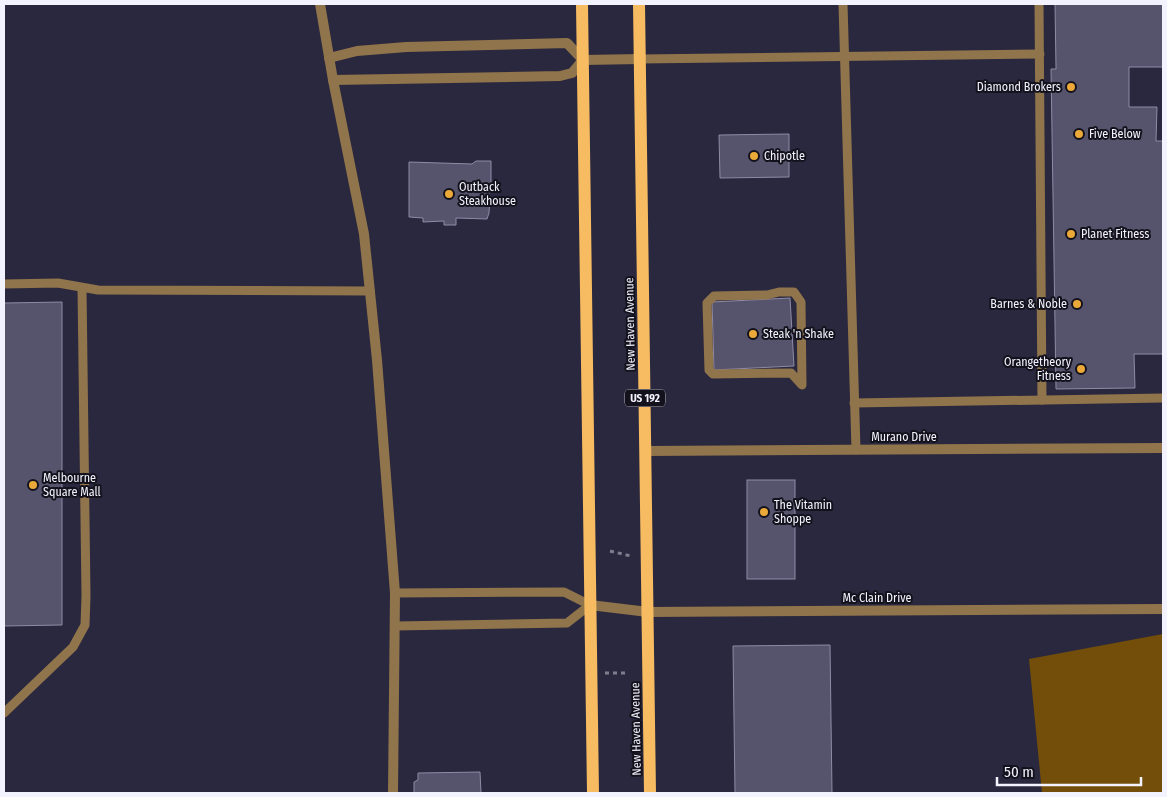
<svg xmlns="http://www.w3.org/2000/svg" width="1167" height="797" font-family="'Fira Sans Condensed',sans-serif">
<rect width="100%" height="100%" fill="#2a283e"/>
<polygon fill="#724e0a" points="1163,634 1163,793 1042,793 1029,659"/>
<g fill="#56546d" stroke="#8d8ba6">
<polygon points="1055,4 1163,4 1163,67 1129,67 1129,107 1157,107 1156,141 1163,141 1163,354 1134,354 1135,388 1056,389 1051,69 1056,69"/>
<polygon points="789,134 789,177 720,178 719,135"/>
<polygon points="476,161 491,161 491,184 488,190 490,197 489,213 487,219 456,218 456,225 444,225 444,221 423,222 423,218 409,217 409,162 472,164"/>
<polygon points="790,298 794,366 714,370 712,302"/>
<polygon points="62,302 62,625 4,626 4,303"/>
<rect x="747" y="480" width="48" height="99"/>
<polygon points="830,645 832,793 735,793 733,646"/>
<polygon points="480,772 481,793 414,793 414,782 418,780 418,773"/>
</g>
<g fill="none" stroke-linecap="round" stroke-linejoin="round">
<g stroke="#7f7e8f" stroke-width="3" stroke-dasharray="4 4" stroke-linecap="butt">
<polyline points="610,551 631,556"/>
<polyline points="605,673 625,673"/>
</g>
<g stroke="#90744b" stroke-width="9">
<polyline points="843,4 856,450"/>
<polyline points="1039,4 1042,400"/>
<polyline points="640,59 1040,54"/>
<polyline points="4,284 58,283 98,290 370,291"/>
<polygon points="779,292 794,292 801,302 802,385 791,373 713,374 709,370 707,303 714,296 767,295"/>
<polyline points="854,403 1163,398"/>
<polyline points="395,626 567,623 590,605 564,592 395,593"/>
<polyline points="4,713 73,647 85,625 86,596 82,288"/>
</g>
<g stroke="#90744b" stroke-width="10">
<polyline points="320,4 333,80 364,234 377,360 395,593 393,793"/>
<polyline points="329,58 357,51 406,47 567,43 583,60 640,59"/>
<polyline points="333,80 560,76 572,73 583,60"/>
<polyline points="646,451 1163,448"/>
<polyline points="590,605 648,612 1163,609"/>
</g>
<g stroke="#f7bc61" stroke-width="12">
<polyline points="582,4 593,793"/>
<polyline points="639,4 650,793"/>
</g>
</g>
<g fill="#eba939" stroke="#13121c" stroke-width="2">
<circle cx="1071" cy="87" r="5"/>
<circle cx="1079" cy="134" r="5"/>
<circle cx="754" cy="156" r="5"/>
<circle cx="449" cy="194" r="5"/>
<circle cx="1071" cy="234" r="5"/>
<circle cx="1077" cy="304" r="5"/>
<circle cx="753" cy="334" r="5"/>
<circle cx="1081" cy="369" r="5"/>
<circle cx="33" cy="485" r="5"/>
<circle cx="764" cy="512" r="5"/>
</g>
<g text-anchor="middle" dominant-baseline="central" stroke-width="4" stroke-linejoin="round" paint-order="stroke">
<rect fill="#13121c" stroke="#b0b0bb" stroke-width="1" x="625" y="389.5" width="40" height="17" rx="4"/>
<g font-size="11" font-weight="bold" fill="#f3f3ff">
<text x="645" y="398">US 192</text>
</g>
<g font-size="12" fill="#f3f3ff" stroke="#13121c" text-anchor="start">
<text x="1061" y="87" text-anchor="end">Diamond Brokers</text>
<text x="1089" y="134">Five Below</text>
<text x="764" y="156">Chipotle</text>
<text x="459" y="187">Outback<tspan x="459" dy="14">Steakhouse</tspan></text>
<text x="1081" y="234">Planet Fitness</text>
<text x="1067" y="304" text-anchor="end">Barnes &amp; Noble</text>
<text x="763" y="334">Steak 'n Shake</text>
<text x="1071" y="362" text-anchor="end">Orangetheory<tspan x="1071" dy="14">Fitness</tspan></text>
<text x="43" y="478">Melbourne<tspan x="43" dy="14">Square Mall</tspan></text>
<text x="774" y="505">The Vitamin<tspan x="774" dy="14">Shoppe</tspan></text>
</g>
<g font-size="12" fill="#f3f3ff" stroke="#13121c">
<text transform="translate(630 324) rotate(-91)">New Haven Avenue</text>
<text x="904" y="437">Murano Drive</text>
<text x="877" y="598">Mc Clain Drive</text>
<text transform="translate(636 729) rotate(-91)">New Haven Avenue</text>
</g>
</g>
<rect width="1167" height="797" fill="none" stroke="#f3f3ff" stroke-width="10"/>
<path d="M997 777v8h144v-8" fill="none" stroke="#f3f3ff" stroke-width="2.5"/>
<text x="1004" y="777" font-size="15" fill="#f3f3ff" stroke="#13121c" stroke-width="4" paint-order="stroke">50 m</text>
</svg>
